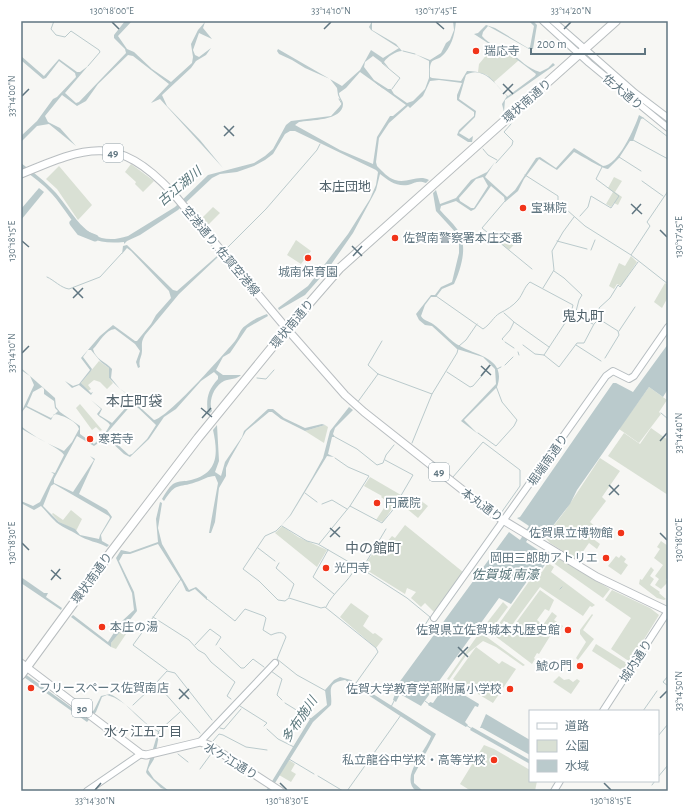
<svg xmlns="http://www.w3.org/2000/svg" width="689" height="812" font-family="'Alegreya Sans','Noto Sans JP',sans-serif">
<rect width="100%" height="100%" fill="#f7f7f4"/>
<g fill="#d9e0d4">
<polygon points="492,45 519,60 494,82 487,75 478,72 479,64 484,58"/>
<polygon points="131,164 154,181 143,192 135,184 136,182 125,172"/>
<polygon points="59,166 92,205 78,220 57,189 46,179"/>
<polygon points="614,177 622,181 615,192 622,197 618,205 614,203 611,207 606,204 613,192 608,188"/>
<polygon points="213,207 220,213 207,226 201,219"/>
<polygon points="504,232 513,232 520,238 509,250 497,240"/>
<polygon points="296,240 311,251 301,264 287,255"/>
<polygon points="631,256 637,262 621,286 617,284 614,289 609,286 619,263 625,266"/>
<polygon points="665,283 668,285 668,297 662,308 654,302"/>
<polygon points="99,361 109,368 109,378 113,383 107,389 100,382 94,380 88,385 91,389 88,391 81,383"/>
<polygon points="649,387 667,400 659,412 661,414 639,443 619,429"/>
<polygon points="80,404 102,430 100,431 96,427 92,430 76,408"/>
<polygon points="325,425 328,427 324,443 305,431"/>
<polygon points="651,428 668,440 668,495 608,456 624,433 640,444"/>
<polygon points="600,458 620,471 602,497 606,501 590,522 598,529 592,538 600,544 597,549 589,543 577,560 550,543 545,537 565,511"/>
<polygon points="370,477 401,495 383,522 376,520 388,502 381,497 382,496 364,486"/>
<polygon points="416,497 428,506 418,518 406,508"/>
<polygon points="71,510 82,519 76,531 59,522 52,514 53,513 63,520"/>
<polygon points="405,525 463,572 434,612 425,603 421,607 411,598 416,592 407,588 405,594 365,569 364,566 382,540 386,543 392,536 395,538"/>
<polygon points="282,526 298,537 327,550 317,567 275,533"/>
<polygon points="661,541 668,546 668,576 666,580 668,582 661,589 655,585 659,579 655,576 663,565 654,558 660,549 657,547"/>
<polygon points="621,555 626,559 624,562 628,565 621,575 608,566 616,556 619,558"/>
<polygon points="556,557 610,589 603,598 552,562"/>
<polygon points="548,563 554,567 551,572 595,605 592,607 590,606 583,616 540,587 512,625 504,621 492,636 491,635 535,573 542,572"/>
<polygon points="651,567 654,570 650,576 654,579 650,585 660,592 659,593 666,599 664,600 657,598 639,584 640,579 642,580"/>
<polygon points="540,590 554,600 549,611 545,609 537,620 543,625 552,612 557,616 554,620 563,626 556,636 552,633 539,654 537,653 534,658 535,659 532,664 495,636 504,623 513,627"/>
<polygon points="612,590 650,608 659,615 630,662 611,649 631,618 605,600"/>
<polygon points="503,602 508,607 488,634 482,629"/>
<polygon points="351,603 369,616 363,626 373,634 375,633 383,639 376,648 340,617"/>
<polygon points="592,614 593,615 583,630 594,639 578,660 576,658 586,642 580,634 580,630"/>
<polygon points="128,621 132,625 116,649 111,647 111,643"/>
<polygon points="480,632 525,665 523,666 496,647 483,641 467,654 449,680 447,679"/>
<polygon points="596,644 628,664 623,671 592,651"/>
<polygon points="476,647 499,664 502,661 516,669 493,703 453,679"/>
<polygon points="559,676 564,680 569,679 573,682 577,679 580,681 571,694 553,682"/>
<polygon points="484,745 494,749 530,770 530,781 537,781 535,791 471,791 460,784"/>
<polygon points="289,760 295,764 291,771 296,774 291,782 279,775"/>
</g>
<g fill="#bacacc" fill-rule="evenodd">
<polygon points="125,21 132,21 118,36 127,49 134,52 152,69 171,82 192,63 193,57 191,44 198,30 205,22 203,28 212,39 199,33 193,50 195,55 199,57 211,48 206,55 196,61 191,68 162,95 167,106 200,140 223,168 160,99 151,103 169,84 133,56 128,55 98,84 86,101 77,106 62,95 45,116 48,122 60,128 76,146 49,124 37,126 21,142 21,136 37,121 53,99 57,97 76,77 75,73 59,61 46,78 43,79 22,61 21,56 44,76 59,59 77,72 80,72 88,66 65,93 76,103 79,102 126,53 125,49 114,38 114,35"/>
<path d="M372,21V30L396,44L402,51C396,51 387,57 384,62L389,68L373,56L365,62L364,67L374,80L388,89H391L394,94L407,103L413,101L425,89L429,78V61L415,54L430,60L441,53L446,43L450,40L454,30L453,21H456C455,32 453,43 445,53C435,65 429,53 430,77L432,78L461,81L467,71C495,72 490,82 508,96L535,76L536,74L511,55L494,47L474,34L478,33L486,25L495,28L528,48L530,47L534,26L529,21H533L537,25L533,49H529L488,26L483,32L482,36C489,45 500,47 510,53C520,59 528,69 540,72L548,68L553,63L555,65L505,100L504,112L502,104L507,96C497,86 483,65 466,75L459,99L476,111L475,117L459,133L469,139L473,136L472,142H468L457,135L459,130L474,116V112L457,100V95L462,83L439,80L430,81L423,96L410,108L408,106L389,123L379,138L376,162L377,166C382,171 388,178 395,180C407,184 418,174 429,180L426,183C418,180 415,183 408,185C396,187 388,180 380,174L376,190L353,233L328,269L305,295L279,310L278,308L308,286L348,234L370,199L376,185L378,172L376,170L295,131H290L285,134L273,154L265,160L254,166L237,172L220,174L212,178L178,210L140,235L127,241L124,244V242C79,247 76,221 52,194C43,184 32,176 21,168V163C33,172 46,182 56,193C77,218 89,249 128,236L175,207L208,175L254,163L265,156L273,149L286,125L291,121L331,116L342,104L338,95L337,88L330,79L305,68L292,60L279,54L277,51L278,49L342,86L360,70L371,50L383,58L399,48L371,30L369,27ZM360,72L406,105L393,116H390L377,137L373,164L340,150L295,125L299,122C309,120 343,121 343,104C343,101 339,97 339,93L346,88Z"/>
<path d="M639,115L644,118L641,119L633,141H630L619,158L608,169C601,168 582,156 574,152L557,170L539,159L524,179L518,191L505,202L504,197L491,186L475,209L471,211L456,201L441,206L440,210C446,217 452,222 457,229C469,244 461,269 454,284L442,289L436,297H431L425,305L421,316C424,321 429,321 433,324C443,331 450,341 460,346C477,356 507,358 497,387L464,420L478,434L461,421L496,384L495,369L483,357L457,349L432,326L425,325L419,320L416,314L431,295H435L441,287L452,282L459,253V242L457,234L436,211L433,193L436,190L440,204L456,198L471,180L487,172L495,162L485,177L507,197L515,190L536,158L540,157L556,168L574,148L603,166C618,166 635,127 639,115ZM483,177L488,186L474,208H471L460,201L459,198L476,179Z"/>
<polygon points="39,188 44,192 21,220 21,209"/>
<path d="M127,245L173,290L177,291L217,256L218,257L179,294L145,335C141,342 142,344 142,351C142,357 138,360 140,367L138,368L136,362L140,351L135,344L115,329C105,330 100,342 93,349C95,359 106,362 112,369L111,378L120,389L131,396L132,400L154,420C168,418 223,355 235,341C239,336 240,329 245,326C252,320 259,317 267,314L268,316L247,328L230,353L223,357L216,370L223,375H241C238,379 229,379 224,381C214,386 208,401 212,411L208,415C206,400 207,391 218,379V376L214,372L201,381L176,409L164,417L149,439L130,457L124,454L108,439H104L94,446L77,436L54,479V483L73,492L94,460L90,456L95,459L79,494L107,510L112,517L101,535L102,541L109,545L107,547C98,542 87,541 78,535C71,530 60,527 54,520C49,515 46,511 41,506L34,510L21,503V501L33,506L40,502L54,474L51,472L55,473L64,455C60,448 30,435 21,428V426C34,437 49,444 64,451L72,442L79,429C77,421 62,415 54,414L51,420L26,407L21,413L34,385L30,376L21,370V368L55,398L56,407L60,412L80,426V434L94,444L104,435L110,425C107,420 101,419 97,414L101,409L91,400L102,409L99,415L112,423L129,404L130,396L120,389L109,378V368L101,362L91,350H88L83,357L92,369L91,371L81,383L91,393L93,392L91,395L79,385L72,388L65,381L73,386L79,384L90,370L81,358L100,336L113,325L135,341H137L151,324L156,315L171,298L169,291L131,251L127,248L122,254L123,246ZM42,387L44,389V394L54,401L55,408L58,411L51,418L27,406L33,392ZM133,403L156,425L147,439L132,454L129,455L106,434ZM54,484L109,516L110,518L100,535L99,539L80,535L75,529L59,522L43,506L51,486Z"/>
<polygon points="668,344 668,389 663,397 649,387 577,490 570,504 545,536 534,530 526,542 550,558 541,570 537,567 511,604 499,598 421,706 400,694 396,702 393,700 398,684 509,532 520,540 529,526 517,518 520,517 613,383 616,383 633,392"/>
<polygon points="349,407 353,410 335,428 333,434 335,437 332,437 328,454 334,457 327,456 291,515 280,527 290,515 312,478 323,458 330,431"/>
<path d="M268,409H273L284,418L305,428L322,424L325,425L305,431L281,419L272,412H269L246,431L230,459L226,468V476L219,488L215,522L211,533H209L218,483L215,476C208,476 203,480 196,482C177,489 177,481 164,501L162,499C165,494 168,488 173,484C180,480 184,482 191,480C219,473 218,453 213,430L217,425L219,461L215,472L221,476L225,462L242,437L244,431Z"/>
<polygon points="160,502 162,503 158,528 162,544 189,590 196,587 207,597 207,600 195,589 189,592 186,591 182,582 158,544 130,554 123,554 119,561 134,592 137,611 111,643 111,647 71,617 73,615 108,642 121,622 134,610 132,593 116,558 121,550 130,552 158,542 156,519"/>
<polygon points="21,577 44,593 48,593 46,597 62,608 61,610 21,583"/>
<path d="M21,671L86,718L94,710L101,696L110,694C128,702 142,726 159,731C160,733 155,756 154,759C152,763 149,766 148,770L154,779L169,791L161,788L147,774L146,772L158,732C141,722 127,700 107,695L102,697L96,712L87,722L21,675Z"/>
<path d="M340,677L351,680L436,734L414,775V783L423,791H416C399,777 426,751 431,736L345,680C324,683 333,693 331,705L313,722L270,791H266L310,719L327,705L325,690L334,680Z"/>
<polygon points="446,684 479,704 478,707 475,706 465,722 468,725 466,727 428,705 430,702 433,703"/>
<polygon points="486,714 530,740 530,755 482,728 480,728"/>
<polygon points="472,727 530,760 530,764 470,730"/>
</g>
<g fill="none" stroke-linecap="round" stroke-linejoin="round">
<g stroke="#bacacc" stroke-width="1">
<polyline points="54,21 51,29 56,35 65,37 71,31 99,50 100,52 88,66"/>
<polyline points="403,51 415,54"/>
<polyline points="382,63 400,78 392,89"/>
<polyline points="376,83 383,88"/>
<polyline points="338,110 342,104 339,99"/>
<polyline points="643,118 668,137"/>
<polyline points="633,140 668,159"/>
<polyline points="483,149 488,155 497,160"/>
<polyline points="619,157 641,171"/>
<polyline points="496,163 512,145 513,141 504,132 511,124"/>
<polyline points="525,175 558,196 558,202 585,226 631,255"/>
<polyline points="642,181 663,196"/>
<polyline points="668,191 647,222 650,226 631,255 668,284"/>
<polyline points="505,201 482,228 532,269"/>
<polyline points="580,216 588,207 591,196 611,208 619,196 596,179 602,167"/>
<polyline points="557,241 587,249"/>
<polyline points="227,248 266,209 317,150 320,144"/>
<polyline points="591,250 595,240"/>
<polyline points="554,271 564,278 582,295 579,300 575,315 593,324"/>
<path d="M47,277C54,280 61,288 69,289L100,277L122,253"/>
<polyline points="543,288 554,270 552,251 563,232 574,217"/>
<path d="M436,296L483,329C491,324 493,317 500,313C506,310 513,306 518,300C523,294 524,287 530,282L573,305L569,321L567,320L544,355"/>
<polyline points="599,319 599,308 610,298 618,285 620,287 638,262"/>
<polyline points="514,322 549,347"/>
<polyline points="619,331 635,307"/>
<polyline points="503,340 502,339 510,330 514,322 504,313"/>
<polyline points="382,341 368,365 378,374 432,394 457,353 458,349"/>
<polyline points="505,342 514,348"/>
<polyline points="523,345 535,354 544,355 559,367 577,343 584,343 594,324 599,319 618,331 619,335 605,358"/>
<polyline points="576,345 601,361"/>
<polyline points="459,346 466,340 477,324"/>
<polyline points="518,352 519,355"/>
<polyline points="505,365 513,357"/>
<polyline points="497,369 501,367"/>
<polyline points="447,372 470,387 473,386 491,365"/>
<polyline points="257,378 266,379 274,370"/>
<polyline points="132,403 138,407"/>
<polyline points="357,403 378,374"/>
<polyline points="661,413 668,419"/>
<polyline points="478,433 496,446 514,426 517,420 502,402 496,386"/>
<polyline points="335,437 357,449 377,465 383,463 386,455 394,445"/>
<polyline points="412,443 432,394"/>
<polyline points="335,458 348,467 369,476 350,506 382,523 392,511 413,475 385,460"/>
<polyline points="453,477 483,442 520,470 520,486 501,513"/>
<polyline points="305,493 317,502"/>
<polyline points="322,504 332,500 347,509"/>
<polyline points="281,526 276,531 265,536 243,569 259,581 278,600 285,601 289,598 321,608 325,607 376,648 378,652 356,683"/>
<polyline points="282,526 307,541 318,544 361,569"/>
<polyline points="386,529 362,569 407,598 430,617 425,625"/>
<polyline points="319,544 350,506"/>
<polyline points="258,548 275,561"/>
<polyline points="328,550 313,577 334,594"/>
<polyline points="279,563 276,568 294,584 289,597"/>
<polyline points="560,589 562,587"/>
<path d="M207,599L235,621L245,609L264,616L266,618L263,630L271,635C276,633 283,630 286,637L277,659L297,675L326,691"/>
<path d="M326,607C333,592 348,583 356,567"/>
<polyline points="153,617 189,640 198,650 205,654 211,662 235,682 227,696 231,699"/>
<polyline points="429,629 435,633"/>
<polyline points="195,645 210,629 221,637 216,645"/>
<polyline points="220,648 241,668 244,668 253,659 264,667"/>
<polyline points="167,670 133,645 181,579"/>
<polyline points="271,671 282,679 277,695 282,700"/>
<polyline points="668,676 663,682 668,686"/>
<polyline points="425,701 429,704"/>
<polyline points="285,703 311,719"/>
<polyline points="133,705 150,689"/>
<polyline points="240,706 267,723 264,726"/>
<polyline points="391,707 394,701"/>
<polyline points="643,711 657,691"/>
<polyline points="466,725 472,729"/>
<polyline points="220,728 224,729 241,709"/>
<polyline points="267,729 278,739 294,747"/>
<polyline points="159,731 180,712"/>
<polyline points="200,733 156,683 167,671 175,673 212,720"/>
<polyline points="658,736 668,724"/>
<polyline points="213,741 219,734 223,735 246,747 267,750"/>
<polyline points="178,754 188,762"/>
<polyline points="289,759 314,774"/>
<polyline points="200,769 211,754"/>
<polyline points="318,776 343,791"/>
<polyline points="658,777 668,765"/>
<polyline points="652,785 655,781"/>
<polyline points="347,791 401,715"/>
</g>
<polyline stroke="#bacacc" stroke-width="7" points="73,223 80,232 95,238"/>
<g stroke="#b6bdc0" stroke-width="8">
<g id="secondary">
<polyline points="543,21 589,63 668,128"/>
<polyline points="553,21 635,93 668,118"/>
<polyline points="434,618 606,376 613,371 629,379 634,376 668,327"/>
<polyline points="603,711 668,611"/>
<polyline points="200,742 275,663"/>
<polyline points="87,791 141,754"/>
<polyline points="554,791 560,781"/>
</g>
</g>
<g stroke="#b9bec1" stroke-width="9">
<g id="primary">
<path d="M21,174C88,146 117,134 172,192L287,329L345,395L364,412L493,514L597,577L668,611"/>
<polyline points="21,663 141,754 146,755 200,742 209,745 280,791"/>
</g>
</g>
<g stroke="#b8bdbf" stroke-width="10">
<polyline id="highway" points="21,675 111,552 198,438 287,329 340,268 616,21"/>
</g>
<use href="#secondary" stroke="#fff" stroke-width="6"/>
<use href="#primary" stroke="#fff" stroke-width="7"/>
<use href="#highway" stroke="#fff" stroke-width="8"/>
</g>
<path fill="none" stroke="#607681" stroke-width="1.5" d="M112,22L119,29M436,22L444,29M324,29L331,22M564,29L571,22M503,84L513,94M503,94L513,84M22,96L29,89M224,126L234,136M224,136L234,126M631,204L642,214M632,214L641,204M660,230L667,237M22,241L29,247M352,246L362,256M353,256L362,246M73,288L83,298M73,298L83,288M22,353L29,346M481,366L491,375M481,376L490,365M201,408L212,417M202,418L211,408M660,441L667,433M609,485L619,495M609,495L619,485M330,528L340,537M660,533L667,540M330,537L340,527M22,543L29,550M51,570L61,579M51,580L60,569M458,647L468,657M458,657L468,647M179,689L189,699M660,698L667,691M179,699L189,689M280,783L287,790M604,783L611,790M95,790L101,783"/>
<g fill="#f13419" stroke="#fff" stroke-width="1.5">
<circle cx="476" cy="51" r="4"/>
<circle cx="523" cy="208" r="4"/>
<circle cx="395" cy="238" r="4"/>
<circle cx="308" cy="258" r="4"/>
<circle cx="90" cy="439" r="4"/>
<circle cx="377" cy="503" r="4"/>
<circle cx="621" cy="533" r="4"/>
<circle cx="606" cy="558" r="4"/>
<circle cx="326" cy="568" r="4"/>
<circle cx="102" cy="627" r="4"/>
<circle cx="568" cy="630" r="4"/>
<circle cx="580" cy="666" r="4"/>
<circle cx="31" cy="688" r="4"/>
<circle cx="510" cy="689" r="4"/>
<circle cx="494" cy="760" r="4"/>
</g>
<g text-anchor="middle" dominant-baseline="central" stroke-width="4" stroke-linejoin="round" paint-order="stroke">
<g fill="#fff" stroke="#909fa7" stroke-width="1">
<rect x="103" y="144" width="20" height="18" rx="3"/>
<rect x="429" y="463" width="20" height="18" rx="3"/>
<rect x="72" y="699" width="20" height="18" rx="3"/>
</g>
<g font-size="11" font-weight="bold" fill="#607681">
<text x="113" y="153">49</text>
<text x="439" y="472">49</text>
<text x="82" y="708">30</text>
</g>
<g font-size="12" fill="#607681" stroke="#fff" text-anchor="start">
<text x="484" y="51">瑞応寺</text>
<text x="531" y="208">宝琳院</text>
<text x="403" y="238">佐賀南警察署本庄交番</text>
<text x="308" y="272" text-anchor="middle">城南保育園</text>
<text x="98" y="439">寒若寺</text>
<text x="385" y="503">円蔵院</text>
<text x="613" y="533" text-anchor="end">佐賀県立博物館</text>
<text x="598" y="558" text-anchor="end">岡田三郎助アトリエ</text>
<text x="334" y="568">光円寺</text>
<text x="110" y="627">本庄の湯</text>
<text x="560" y="630" text-anchor="end">佐賀県立佐賀城本丸歴史館</text>
<text x="572" y="666" text-anchor="end">鯱の門</text>
<text x="39" y="688">フリースペース佐賀南店</text>
<text x="502" y="689" text-anchor="end">佐賀大学教育学部附属小学校</text>
<text x="486" y="760" text-anchor="end">私立龍谷中学校・高等学校</text>
</g>
<g font-size="12" fill="#607681" stroke="#fff">
<text transform="translate(623 92) rotate(40)">佐大通り</text>
<text transform="translate(527 101) rotate(-41)">環状南通り</text>
<text transform="translate(221 251) rotate(50)">空港通り, 佐賀空港線</text>
<text transform="translate(292 324) rotate(-50)">環状南通り</text>
<text transform="translate(548 460) rotate(-55)">堀端南通り</text>
<text transform="translate(482 505) rotate(36)">本丸通り</text>
<text transform="translate(92 578) rotate(-54)">環状南通り</text>
<text transform="translate(636 661) rotate(-57)">城内通り</text>
<text transform="translate(231 761) rotate(31)">水ケ江通り</text>
</g>
<g font-size="13" font-style="italic" fill="#5a777c" stroke="#fff">
<text transform="translate(180 187) rotate(-40)">古江湖川</text>
<text x="505" y="575">佐賀城 南濠</text>
<text transform="translate(300 720) rotate(-56)">多布施川</text>
</g>
<g font-size="13" fill="#52636c" stroke="#fff">
<text x="345" y="187">本庄団地</text>
<text x="143" y="732">水ヶ江五丁目</text>
</g>
<g font-size="14" fill="#52636c" stroke="#fff">
<text x="583" y="317">鬼丸町</text>
<text x="134" y="402">本庄町袋</text>
<text x="373" y="549">中の館町</text>
</g>
</g>
<rect width="689" height="812" fill="none" stroke="#ffffff" stroke-width="44"/>
<rect x="529" y="710" width="130" height="72" fill="#ffffff" stroke="#bfc8cd"/>
<rect x="537" y="723" width="20" height="6" fill="#ffffff" stroke="#bfc8cd"/>
<text x="565" y="730" font-size="12" fill="#607681">道路</text>
<rect x="537" y="740" width="20" height="12" fill="#d9e0d4" stroke="#bfc8cd"/>
<text x="565" y="750" font-size="12" fill="#607681">公園</text>
<rect x="537" y="760" width="20" height="12" fill="#bacacc" stroke="#bfc8cd"/>
<text x="565" y="770" font-size="12" fill="#607681">水域</text>
<path d="M531 48v6h114v-6" fill="none" stroke="#607681" stroke-width="2"/>
<text x="537" y="48" font-size="12" fill="#607681" stroke="#ffffff" stroke-width="3" paint-order="stroke">200 m</text>
<rect x="22" y="22" width="645" height="768" fill="none" stroke="#607681" stroke-width="1.5"/>
<g font-size="10" text-anchor="middle" fill="#607681">
<text x="112" y="14">130°18'00"E</text>
<text x="331" y="14">33°14'10"N</text>
<text x="436" y="14">130°17'45"E</text>
<text x="571" y="14">33°14'20"N</text>
<text transform="translate(11 96) rotate(-90)" y="4">33°14'00"N</text>
<text transform="translate(678 237) rotate(-90)" y="4">130°17'45"E</text>
<text transform="translate(11 241) rotate(-90)" y="4">130°18'15"E</text>
<text transform="translate(11 353) rotate(-90)" y="4">33°14'10"N</text>
<text transform="translate(678 433) rotate(-90)" y="4">33°14'40"N</text>
<text transform="translate(678 540) rotate(-90)" y="4">130°18'00"E</text>
<text transform="translate(11 543) rotate(-90)" y="4">130°18'30"E</text>
<text transform="translate(678 691) rotate(-90)" y="4">33°14'50"N</text>
<text x="95" y="804">33°14'30"N</text>
<text x="287" y="804">130°18'30"E</text>
<text x="611" y="804">130°18'15"E</text>
</g>
</svg>
